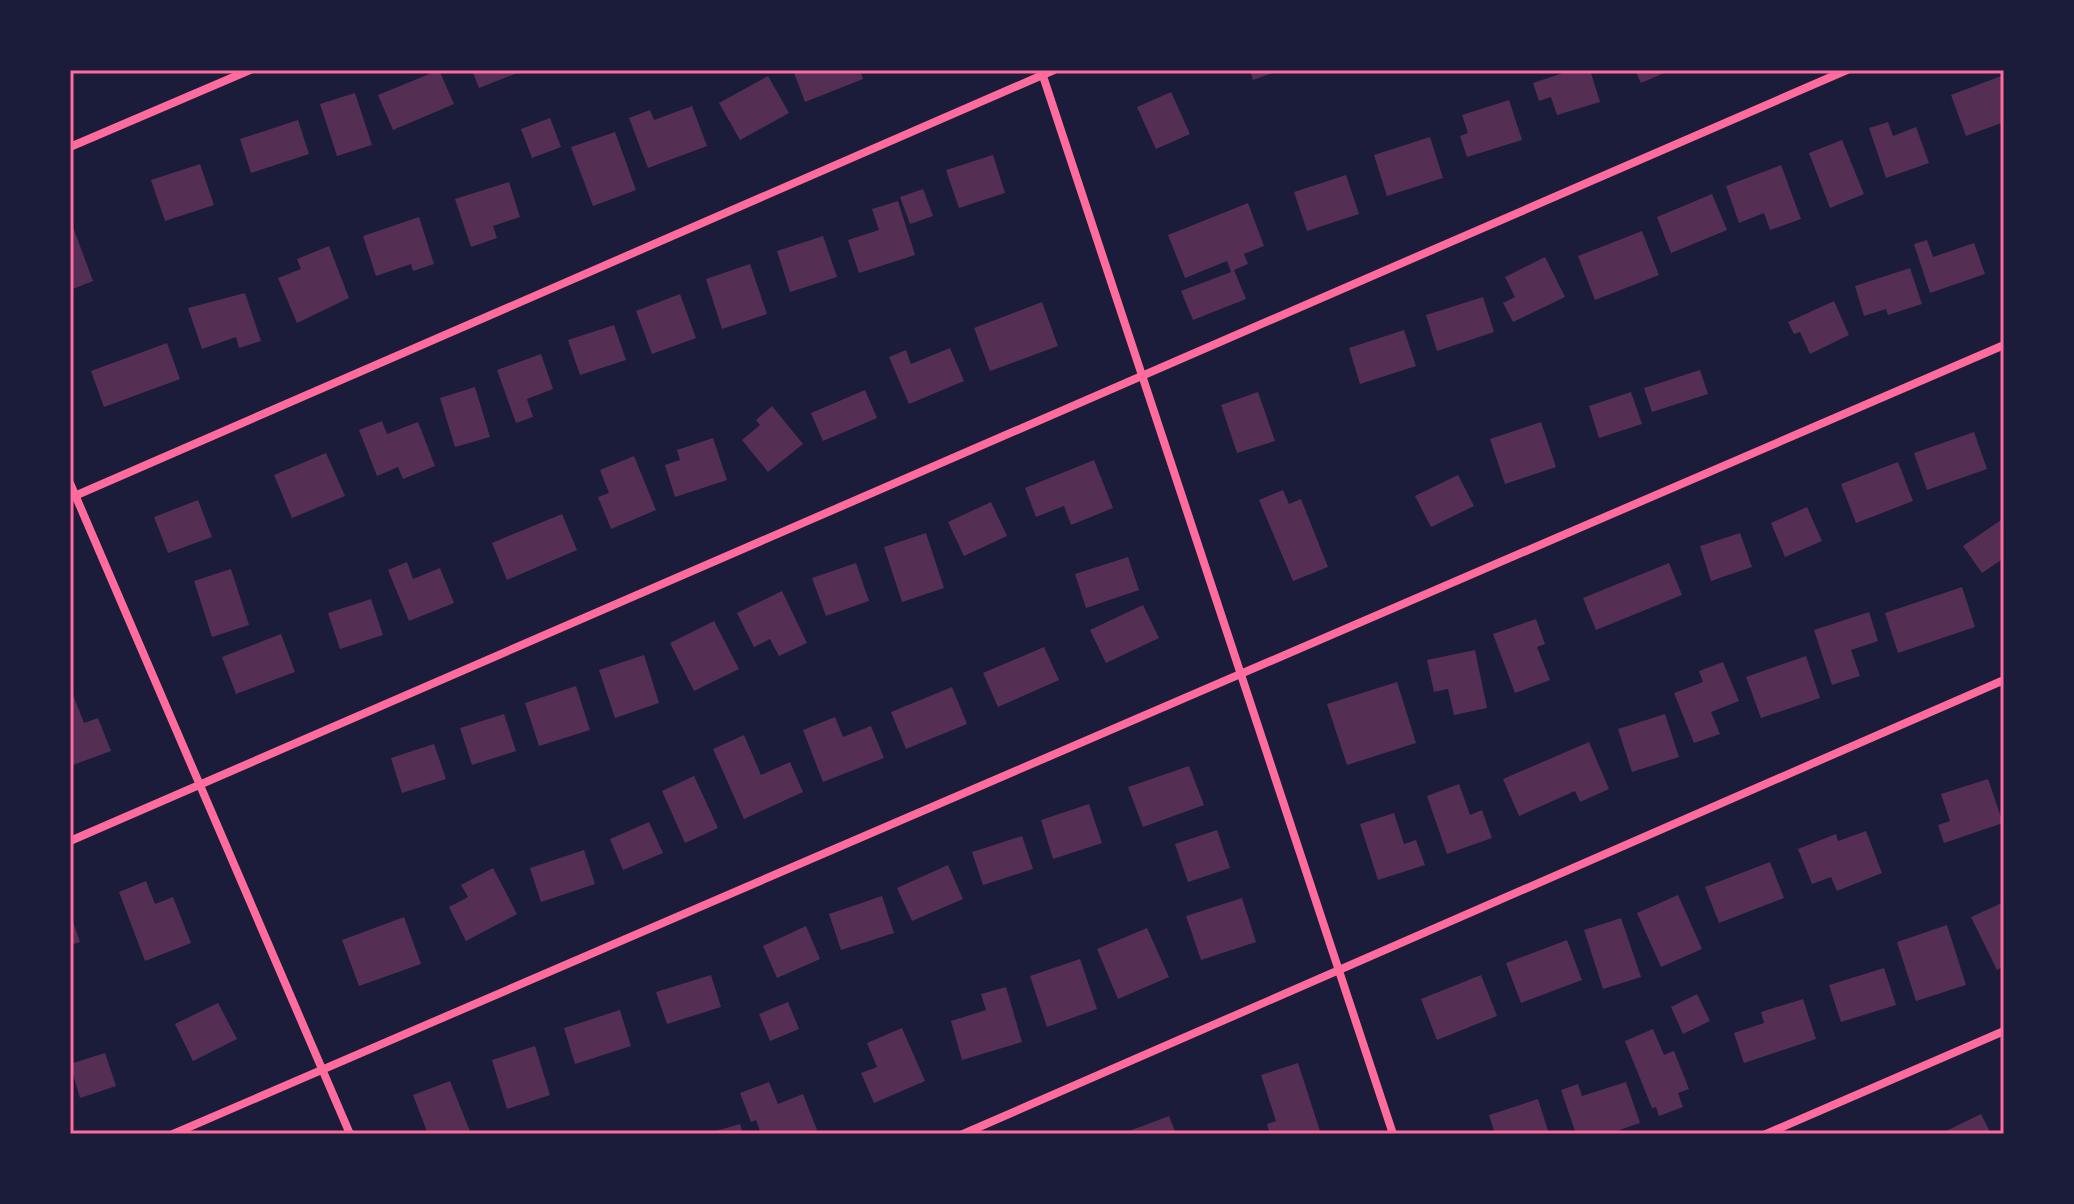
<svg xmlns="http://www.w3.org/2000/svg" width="2074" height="1204" font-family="'Golos Text',sans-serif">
<rect width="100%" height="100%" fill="#1b1b3a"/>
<g fill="#542f53">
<polygon points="439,70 454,104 393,130 378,95"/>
<polygon points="472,70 525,70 479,88"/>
<polygon points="793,70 860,70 863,79 805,102"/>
<polygon points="1250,70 1281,70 1253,80"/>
<polygon points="1572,70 1590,70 1600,102 1557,115 1551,97 1539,101 1533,83"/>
<polygon points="1635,70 1671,70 1641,83"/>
<polygon points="2004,75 2004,122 1966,136 1951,95"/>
<polygon points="768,76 789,113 740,140 719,103"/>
<polygon points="1171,92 1190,134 1156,149 1137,107"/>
<polygon points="355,93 372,145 337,156 320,104"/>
<polygon points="1509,100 1522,140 1467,157 1460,136 1468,133 1462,115"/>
<polygon points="692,106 707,146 648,168 629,118 650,110 654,120"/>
<polygon points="550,118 561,147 532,158 521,129"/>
<polygon points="298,120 309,154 251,173 240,139"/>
<polygon points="1888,122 1893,136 1916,127 1929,163 1886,178 1869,128"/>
<polygon points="615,132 636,190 593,206 571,147"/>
<polygon points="1430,137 1443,178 1387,196 1374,155"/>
<polygon points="1842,140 1864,194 1830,208 1809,153"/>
<polygon points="993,155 1005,193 959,208 946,170"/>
<polygon points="200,164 214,205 165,221 151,180"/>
<polygon points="1781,165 1801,219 1770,230 1764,213 1739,223 1726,186"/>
<polygon points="1346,175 1359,214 1307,231 1294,192"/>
<polygon points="509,182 520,217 493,226 497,238 471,247 455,199"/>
<polygon points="923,189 933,216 910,224 900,197"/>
<polygon points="1712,194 1727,230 1671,253 1657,217"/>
<polygon points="898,201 915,255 859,273 848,240 879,230 872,209"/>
<polygon points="1248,203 1264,246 1244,254 1248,264 1234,270 1246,299 1193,320 1181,291 1231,272 1227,261 1185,278 1168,235"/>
<polygon points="419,217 434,264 413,271 411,264 376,276 363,236"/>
<polygon points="70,219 93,281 70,290"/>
<polygon points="1642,231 1659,275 1595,300 1578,256"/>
<polygon points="823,236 837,277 790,292 777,251"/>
<polygon points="1927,240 1933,257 1974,243 1985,274 1930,293 1914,244"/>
<polygon points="329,246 349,298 297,323 278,278 301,269 297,259"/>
<polygon points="1545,257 1565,297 1513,322 1503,303 1515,297 1505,277"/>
<polygon points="750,264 767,314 722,329 706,279"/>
<polygon points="1910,268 1922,304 1888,315 1886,309 1864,316 1855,286"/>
<polygon points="245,293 261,341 239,348 236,337 202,349 188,308"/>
<polygon points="680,294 696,338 652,354 636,311"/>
<polygon points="1483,297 1494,332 1437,351 1426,315"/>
<polygon points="1834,301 1849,335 1810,354 1800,332 1794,334 1788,322"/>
<polygon points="1042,302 1058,346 990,371 974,328"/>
<polygon points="614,325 626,360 580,375 568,340"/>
<polygon points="1404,330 1416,366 1360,384 1349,348"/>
<polygon points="167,343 180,379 104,407 91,371"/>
<polygon points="950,348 964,381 909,404 889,357 906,350 911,364"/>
<polygon points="541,354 553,389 527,399 533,417 516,423 497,370"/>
<polygon points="1700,370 1708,394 1652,412 1644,388"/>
<polygon points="475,387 490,437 455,447 440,398"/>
<polygon points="865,390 877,418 823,441 811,413"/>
<polygon points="1258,392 1275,441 1237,453 1221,405"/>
<polygon points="1631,392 1642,424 1599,438 1589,406"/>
<polygon points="772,406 803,444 768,472 742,440 760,425 756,420"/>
<polygon points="382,421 387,434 418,422 435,466 403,479 398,467 377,476 359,430"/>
<polygon points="1541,422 1556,467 1505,484 1490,439"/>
<polygon points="1974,432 1987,469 1927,490 1914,453"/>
<polygon points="713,438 727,480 675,497 665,465 680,460 677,450"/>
<polygon points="326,453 345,496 292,518 274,475"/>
<polygon points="634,456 656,510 611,529 598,497 609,493 600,470"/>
<polygon points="1094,460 1113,508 1071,525 1064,506 1036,517 1025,488"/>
<polygon points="1898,462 1913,501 1856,523 1841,484"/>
<polygon points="1458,475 1474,506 1431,527 1415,496"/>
<polygon points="1283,490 1289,504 1301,499 1328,567 1293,581 1259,500"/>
<polygon points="198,500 212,537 168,553 154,517"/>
<polygon points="991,502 1007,536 964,556 948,522"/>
<polygon points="1807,507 1822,541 1785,557 1771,523"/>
<polygon points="562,514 577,550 507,580 492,543"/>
<polygon points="2004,518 2004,558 1982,573 1963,546"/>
<polygon points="926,533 944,588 902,602 884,547"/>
<polygon points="1740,533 1752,567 1711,581 1700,546"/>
<polygon points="1128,557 1139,590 1086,608 1075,574"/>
<polygon points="407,562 413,579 440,568 454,603 409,621 388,570"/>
<polygon points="856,563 869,601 826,616 812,578"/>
<polygon points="1669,563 1682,595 1596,630 1583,598"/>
<polygon points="231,569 249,625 212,637 194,581"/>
<polygon points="1962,587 1975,627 1898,653 1885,613"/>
<polygon points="782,591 807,643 779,656 770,639 754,647 737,613"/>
<polygon points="371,599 383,635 340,649 328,613"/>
<polygon points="1143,605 1159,638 1106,663 1090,630"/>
<polygon points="1869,612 1878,641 1851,650 1860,676 1832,685 1814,630"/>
<polygon points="1536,619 1545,644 1537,647 1550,680 1515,693 1493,634"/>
<polygon points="714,621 739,669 694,691 670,643"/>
<polygon points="281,634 295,672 236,694 222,657"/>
<polygon points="1044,647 1059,680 998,707 983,673"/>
<polygon points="1475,650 1487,708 1454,715 1448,689 1434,692 1427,660"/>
<polygon points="644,655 659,703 615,718 599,670"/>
<polygon points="1806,656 1820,698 1761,718 1746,677"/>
<polygon points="1723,662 1739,701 1711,712 1720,734 1694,743 1674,693 1703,682 1699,671"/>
<polygon points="1397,682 1416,743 1347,765 1327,704"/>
<polygon points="576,686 590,730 539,746 525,703"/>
<polygon points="70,687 84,723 98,718 111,751 70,766"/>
<polygon points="952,687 967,724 906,749 891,712"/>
<polygon points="504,714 516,751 472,765 460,728"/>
<polygon points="1665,714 1679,757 1632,772 1618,729"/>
<polygon points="835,717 843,737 871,726 884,758 823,782 803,730"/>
<polygon points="744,735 761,775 790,762 803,792 744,819 713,749"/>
<polygon points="1589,742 1609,789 1580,802 1575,791 1519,816 1503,779"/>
<polygon points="434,744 446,779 402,793 391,758"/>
<polygon points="1189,766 1204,805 1143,827 1128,787"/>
<polygon points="694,776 718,828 685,843 662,791"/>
<polygon points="1988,779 2003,823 1944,843 1938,825 1950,821 1941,794"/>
<polygon points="1459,784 1470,815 1482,810 1492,838 1447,854 1427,796"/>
<polygon points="1089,804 1102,843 1053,859 1041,820"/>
<polygon points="1394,813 1404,844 1416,840 1425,865 1378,880 1360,824"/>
<polygon points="649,822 663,853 623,870 610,839"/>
<polygon points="1217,830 1230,868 1188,882 1175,844"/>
<polygon points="1866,831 1882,873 1837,891 1831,877 1812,884 1798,849 1836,834 1838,841"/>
<polygon points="1022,836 1033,869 983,885 972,852"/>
<polygon points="584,850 595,884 541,902 530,868"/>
<polygon points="1770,862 1784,898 1719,923 1705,887"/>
<polygon points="948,865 963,899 912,921 897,888"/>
<polygon points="493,868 517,914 466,941 449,907 468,897 461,885"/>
<polygon points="146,881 155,904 173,897 191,943 145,961 119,892"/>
<polygon points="1678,895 1702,949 1661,967 1637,913"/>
<polygon points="882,896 894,933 841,950 829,914"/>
<polygon points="1242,898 1256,942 1201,960 1186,916"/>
<polygon points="2004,902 2004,966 1997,970 1971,917"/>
<polygon points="70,913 80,942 70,945"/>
<polygon points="404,917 421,964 359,986 342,940"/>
<polygon points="1621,918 1641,977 1603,989 1584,930"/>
<polygon points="1947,925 1966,985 1916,1001 1897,942"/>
<polygon points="806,926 820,959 777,978 763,946"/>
<polygon points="1147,928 1169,977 1118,999 1097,949"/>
<polygon points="1567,940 1582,980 1521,1003 1506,963"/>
<polygon points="1080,959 1097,1009 1047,1027 1030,976"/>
<polygon points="1884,968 1896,1005 1841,1022 1829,985"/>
<polygon points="711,975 721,1007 667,1024 656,992"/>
<polygon points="1481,975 1497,1016 1437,1040 1421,999"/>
<polygon points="1006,987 1022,1042 962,1060 951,1021 986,1010 981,994"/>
<polygon points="1697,994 1710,1021 1683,1034 1671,1007"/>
<polygon points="1803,999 1816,1039 1744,1063 1734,1033 1764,1023 1761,1012"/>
<polygon points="788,1002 799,1029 770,1041 759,1014"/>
<polygon points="218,1003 237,1039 193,1061 175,1024"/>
<polygon points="620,1010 631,1046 575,1064 564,1028"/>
<polygon points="902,1028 925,1081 874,1103 861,1073 877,1067 867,1043"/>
<polygon points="1653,1029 1664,1055 1674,1051 1689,1089 1678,1093 1683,1107 1659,1116 1656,1107 1652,1108 1625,1041"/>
<polygon points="535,1046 550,1095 507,1109 492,1060"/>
<polygon points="105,1053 116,1086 80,1098 70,1064"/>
<polygon points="1298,1063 1321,1134 1270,1134 1267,1124 1276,1121 1261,1075"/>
<polygon points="450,1081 471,1134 428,1134 413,1095"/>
<polygon points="769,1082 778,1104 803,1094 817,1130 806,1134 761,1134 756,1120 751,1122 740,1093"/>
<polygon points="1626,1082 1640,1123 1608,1134 1576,1134 1561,1090 1578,1084 1582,1096"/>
<polygon points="1538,1099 1549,1134 1495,1134 1489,1115"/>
<polygon points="1981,1114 1991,1134 1945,1134 1944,1132"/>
<polygon points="1169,1116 1176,1134 1121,1134"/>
<polygon points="740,1124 743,1134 709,1134 709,1133"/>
</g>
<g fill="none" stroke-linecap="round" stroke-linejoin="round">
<g stroke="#ff6b9d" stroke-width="8">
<polyline points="1041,70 1393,1134"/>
<polyline points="70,147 250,70"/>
<polyline points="70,483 350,1134"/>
<polyline points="70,498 1054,70"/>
<polyline points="70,841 1847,70"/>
<polyline points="173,1134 2004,345"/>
<polyline points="963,1134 2004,680"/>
<polyline points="1766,1134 2004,1031"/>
</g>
</g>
<rect width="2074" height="1204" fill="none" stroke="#1b1b3a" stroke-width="144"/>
<rect x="72" y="72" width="1930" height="1060" fill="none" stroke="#ff6b9d" stroke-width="3"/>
</svg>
